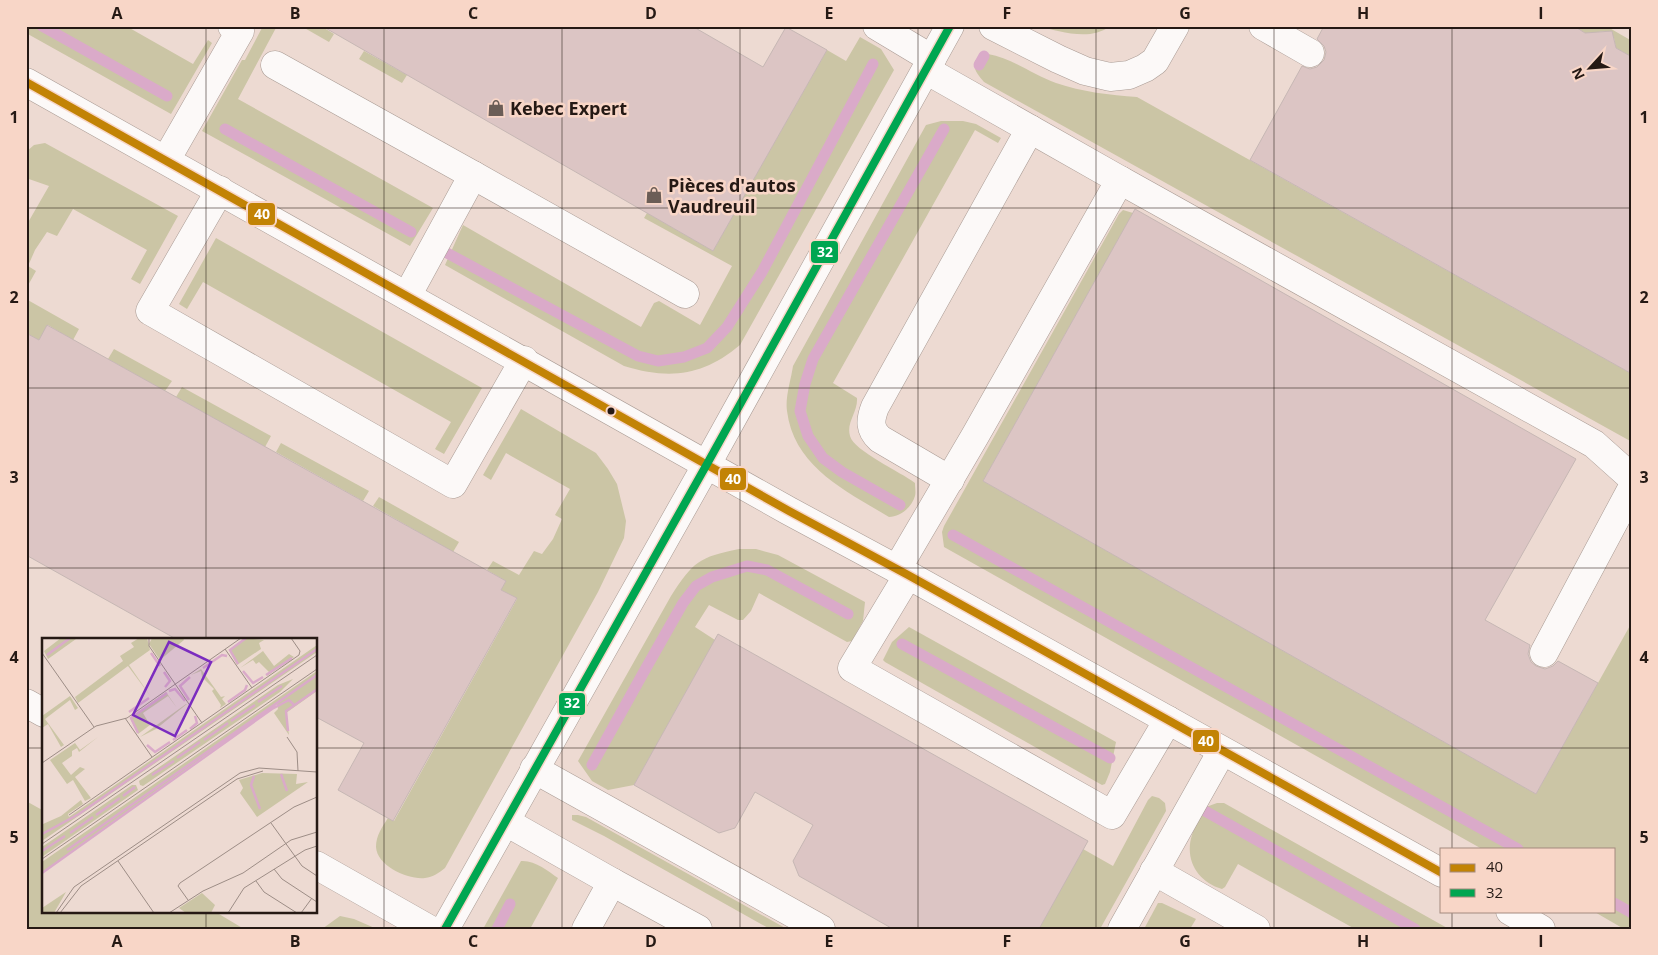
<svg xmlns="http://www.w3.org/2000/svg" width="1658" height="955" font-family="'Open Sans',sans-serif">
<rect width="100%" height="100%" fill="#eddad2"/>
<g fill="#cbc5a5">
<polygon points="26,26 126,26 193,64 208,40 212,43 171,114 26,33"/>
<polygon points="263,26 277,26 238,99 433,208 410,246 202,131 242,60 245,60"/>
<polygon points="301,26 321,26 334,34 329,42"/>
<path d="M1037,26H1110C1090,42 1059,31 1037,26Z"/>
<polygon points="1574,26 1606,26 1632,41 1632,57 1616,48 1614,38 1607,31 1598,32 1590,36"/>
<path d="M860,37L881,49L894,70L740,345C703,376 670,380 624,366L445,265L463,225L641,327L654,303L659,301L700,325L732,266L644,218L647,213L713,251L827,50L846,61Z"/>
<polygon points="364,51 407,75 402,83 359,59"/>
<path d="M988,54C1012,58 1033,75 1056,83C1082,92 1110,95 1137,97L1632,374V442L984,82C978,75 973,70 975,61L980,56Z"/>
<path d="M941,121H963L976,124L1001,138L998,143L975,130L833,383L857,398C858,412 846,422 850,436C854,451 901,472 915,483C915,487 916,493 915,496C912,507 900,517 889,517C846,491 794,467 787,411C785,397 791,380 793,366L926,125Z"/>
<polygon points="45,143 178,216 140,284 131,279 147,250 73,209 57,236 47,232 35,250 28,266 36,271 26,289 26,226 49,186 26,178 26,152 34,145"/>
<polygon points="1123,210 1133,213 983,481 1536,794 1632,622 1632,929 1624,929 1593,911 1614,911 1614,849 1482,849 944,547 942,532 944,526 1119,214"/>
<polygon points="216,238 482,388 444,454 435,449 451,422 203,282 187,309 179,304"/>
<polygon points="26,299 79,329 73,340 48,325 39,340 26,333"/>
<polygon points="114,349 172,381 165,391 108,359"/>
<polygon points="182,387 271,436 265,447 176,397"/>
<path d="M521,409L596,453L608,469L617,484L626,521L624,538L598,592L445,868C439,873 433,877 425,878C408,880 377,866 376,847C376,836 382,827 388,818L394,821L517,599L501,590L506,581L487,570L493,561L519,575L534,551L542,554L553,539L562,519L555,515L570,489L506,453L491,480L483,475Z"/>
<polygon points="281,443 369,491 363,501 276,452"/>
<polygon points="379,497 459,542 453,552 373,506"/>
<path d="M739,549H756L778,555L865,602L863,621L852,641L847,642L759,593L751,611L743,620H738L709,605L695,627L715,640L634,785L608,790L592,781L578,761L671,596C693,562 699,557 739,549Z"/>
<polygon points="909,627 1116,742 1110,772 1105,784 1102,785 885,662 883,660 892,642"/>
<polygon points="1152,796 1159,798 1165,803 1166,811 1100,929 1039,929 1083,849 1113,866 1148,800"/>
<polygon points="26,801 44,811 44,911 214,911 244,929 26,929"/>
<path d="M1217,803H1224L1449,929H1355L1238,864L1225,887L1222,889C1198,882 1184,860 1192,835C1195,825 1202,816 1206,807Z"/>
<polygon points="572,815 578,815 586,817 787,929 770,929 604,836 572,820"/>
<path d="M521,861C535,860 548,871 558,878L530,929H483Z"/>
<polygon points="1158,903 1162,903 1196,919 1190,929 1144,929"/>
<polygon points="340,916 354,919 377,929 322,929"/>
</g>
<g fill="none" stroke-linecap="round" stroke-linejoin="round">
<g stroke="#daaac9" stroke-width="11">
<polyline points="42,26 167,96"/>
<polyline points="979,65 984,56"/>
<polyline points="225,129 411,232"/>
<polyline points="447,253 638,356 658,361 684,357 707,348 727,327 762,272 873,64"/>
<polyline points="900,505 842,472 823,458 808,436 800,411 805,384 813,359 944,129"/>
<polyline points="953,535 1518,849"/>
<polyline points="902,644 1110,758"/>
<polyline points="592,765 646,668 683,603 696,586 712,577 747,566 767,570 848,614"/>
<polyline points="1205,811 1415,929"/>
<polyline points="1614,903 1632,913"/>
<polyline points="497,929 510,904"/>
</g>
</g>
<g fill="#dcc5c4" stroke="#c6b7b4">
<polygon points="322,26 692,26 763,67 786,27 827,50 713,251"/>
<polygon points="1324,26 1574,26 1585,33 1612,31 1616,48 1632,57 1632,374 1250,160 1302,66 1310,69 1317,67 1324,60 1326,52 1324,46 1317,39"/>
<polygon points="1135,209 1576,459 1485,620 1530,645 1528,654 1531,662 1536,666 1545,669 1553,666 1558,661 1598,683 1536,794 983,481"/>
<polygon points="47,325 506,581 501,590 517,598 393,821 338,790 364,743 316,717 316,639 176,639 26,555 26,333 39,340"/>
<polygon points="718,634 1088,841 1039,929 893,929 799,876 793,861 813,825 755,792 735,828 719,833 634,785"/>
</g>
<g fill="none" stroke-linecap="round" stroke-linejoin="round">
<g stroke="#a99b94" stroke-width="29">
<g id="minor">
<polyline points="877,26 932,59"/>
<polyline points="993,26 1058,59 1085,71 1110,77 1129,75 1145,68 1155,61 1175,26"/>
<polyline points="1263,26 1310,53"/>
<polyline points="275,65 473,175 407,296"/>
<polyline points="26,82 789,511 908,575 1442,873"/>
<polyline points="166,160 240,31 232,26"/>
<polyline points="473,175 685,294"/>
<polyline points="1120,180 1594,444 1632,478"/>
<polyline points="220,190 150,311 453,484 524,360"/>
<path d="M950,480L880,439C869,429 870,420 875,407L1030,129"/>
<polyline points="897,569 975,436 1120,180 926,70"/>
<polyline points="908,575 852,668 1112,815 1168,720"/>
<polyline points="1544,653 1632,488"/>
<polyline points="26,703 44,713"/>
<polyline points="534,769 821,929"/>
<polyline points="506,822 612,882 586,929"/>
<polyline points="316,865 429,929"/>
<polyline points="1154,871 1256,929"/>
<polyline points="612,882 698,929"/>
<polyline points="1510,911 1541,929"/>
<polyline points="445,929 707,464 950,26"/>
<polyline points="1122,929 1222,751"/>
</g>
</g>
<use href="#minor" stroke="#fcf9f8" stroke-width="28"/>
<g stroke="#f8d6c7" stroke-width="11">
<polyline id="bus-1" points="26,82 789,511 908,575 1442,873"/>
</g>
<g stroke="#f8d6c7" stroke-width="11">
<polyline id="bus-2" points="445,929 707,464 950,26"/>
</g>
<use href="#bus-1" stroke="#c28305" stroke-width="8"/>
<use href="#bus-2" stroke="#00a651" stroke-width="8"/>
</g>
<path fill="none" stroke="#251914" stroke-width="1" stroke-opacity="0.55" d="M206,26V639M384,26V929M562,26V929M740,26V929M918,26V929M1096,26V929M1274,26V929M1452,26V849M26,208H1632M26,388H1632M26,568H1632M26,748H44M316,748H1632M206,911V929M1452,911V929"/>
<defs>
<g id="shop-bare" transform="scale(1.35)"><path d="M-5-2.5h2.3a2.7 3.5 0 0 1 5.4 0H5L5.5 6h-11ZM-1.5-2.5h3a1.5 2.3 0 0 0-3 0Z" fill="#6b5d56" stroke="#f8d6c7" stroke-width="2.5" paint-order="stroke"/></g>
</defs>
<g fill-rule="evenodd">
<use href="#shop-bare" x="496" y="108"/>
<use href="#shop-bare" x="654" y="195"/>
</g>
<circle fill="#251914" stroke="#f8d6c7" stroke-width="2" cx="611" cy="411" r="4.5"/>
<g text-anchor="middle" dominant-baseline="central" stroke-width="5" stroke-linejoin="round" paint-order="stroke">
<g font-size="18" font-weight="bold" fill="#251914" stroke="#f8d6c7" text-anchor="start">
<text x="510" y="108">Kebec Expert</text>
<text x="668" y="185">Pièces d'autos<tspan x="668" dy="21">Vaudreuil</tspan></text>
</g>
</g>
<g transform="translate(42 638)">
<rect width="275" height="275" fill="#eddad2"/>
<path d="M19,0L34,1L6,21L2,13ZM97,0H105L108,12L87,27L109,59L86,28L36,65L33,59L81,23L78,18L92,9L89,5ZM110,0H141L142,2L118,22L107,6ZM203,0L222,2L217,5L219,11L195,27L187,12ZM275,7V14L0,203L1,186L19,178L39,162L41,166L26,176L27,179ZM221,13L232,28L247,16L252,19L225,38L227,34L217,24L214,26L211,22L198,30ZM159,31L179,59L183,58L180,61L184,66L178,70L179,67L170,53L172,51L160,39L159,33L149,37ZM275,33V53L244,75L247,97L232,75L236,71L235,66L0,235V224ZM251,41L238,54L101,148L98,147L97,143L236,47ZM124,54L135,70L126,58L101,75L108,87L96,96L88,80ZM28,58L36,70L33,72L28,62L3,81L22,107L19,109L6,86L0,90V78ZM145,66L114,91L98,99L144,66ZM56,99L37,114L35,110L30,113V118L20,125L29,137L38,129L43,131L33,139L49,160L43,163L31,142L25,146L8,122L33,105L38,112ZM220,135L255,136L254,146L266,144L215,179L198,155L201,150L197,142ZM90,147H94L96,152L0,219V209ZM24,254L12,275H0V270ZM160,255L173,267L169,275H144L137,270Z" fill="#cbc5a5"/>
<path fill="none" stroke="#daaac9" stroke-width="2.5" d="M109,15L118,28M5,17L28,0M196,26L188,12L204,0M161,30L180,17L185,18M201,33L211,45L221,39M122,34L128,43L123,49M224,37L250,20M127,53L133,51L143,63M147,62L138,48L148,39M186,64L203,52L205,47M216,64L240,48M87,74L107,60M189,83L213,67M148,91L155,85L153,78M246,93L244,73L274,52M96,95L89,80L125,55M131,102L145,92M162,102L186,85M105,107L113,114L128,104M135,120L158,104M239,136L245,153M110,137L132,123M212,138L209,147L218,171M81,158L93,149M54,177L78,160M28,195L51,179M0,196L37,176L275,11M25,212L275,37M0,213L23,198M0,235L230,71L247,62L252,67"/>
<path fill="none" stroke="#9d8d86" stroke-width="1" d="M107,0V8L160,85M183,11L210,50M0,15L52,89M83,80L110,119M245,99L255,114L256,133M0,125L54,88L85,80L199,0M27,177L257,17L258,13L249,0M229,185L260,228L275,238M0,206L275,17M0,221L275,31M76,223L112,275M232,231L240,241L275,264M214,243L222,254L255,275M146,262L136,248L138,245L252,169L275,159M14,275L32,249L198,135L217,130L275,134M18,275L39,248L195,141L221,133M127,275L161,253L201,235L249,202L275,194M186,275L202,250L263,212L275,208M259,275L270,260"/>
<path fill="#7b2cbf" fill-opacity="0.15" stroke="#7b2cbf" stroke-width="2.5" d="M127,4L169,24L133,98L91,77Z"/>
<rect width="275" height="275" fill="none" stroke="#251914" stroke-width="2.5"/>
</g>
<g stroke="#f8d6c7" stroke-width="2">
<rect x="247" y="202" width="29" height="24" rx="5" fill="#c28305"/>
<rect x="810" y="240" width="29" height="24" rx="5" fill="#00a651"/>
<rect x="719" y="467" width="28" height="24" rx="5" fill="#c28305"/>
<rect x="558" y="692" width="28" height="24" rx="5" fill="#00a651"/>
<rect x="1192" y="729" width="28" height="24" rx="5" fill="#c28305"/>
</g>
<g font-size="14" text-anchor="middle" font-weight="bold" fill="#fff">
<text x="262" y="219">40</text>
<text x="825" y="257">32</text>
<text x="733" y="484">40</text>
<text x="572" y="708">32</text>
<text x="1206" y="746">40</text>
</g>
<rect width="1658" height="955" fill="none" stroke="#f8d6c7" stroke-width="55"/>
<rect x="1440" y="848" width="175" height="65" fill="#f8d6c7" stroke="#a48a7f"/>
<rect x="1450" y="864" width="25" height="8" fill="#c28305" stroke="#a48a7f"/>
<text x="1486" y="872" font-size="15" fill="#251914">40</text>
<rect x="1450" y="889" width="25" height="8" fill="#00a651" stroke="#a48a7f"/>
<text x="1486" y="898" font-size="15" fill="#251914">32</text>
<g transform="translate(1590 68) rotate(244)" stroke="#f8d6c7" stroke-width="4" paint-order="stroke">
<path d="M0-4L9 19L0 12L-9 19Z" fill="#251914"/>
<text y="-8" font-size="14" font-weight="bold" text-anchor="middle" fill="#251914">N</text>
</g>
<rect x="28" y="28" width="1602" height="900" fill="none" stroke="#251914" stroke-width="2"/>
<g font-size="16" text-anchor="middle" font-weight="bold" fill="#251914">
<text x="117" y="19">A</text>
<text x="295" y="19">B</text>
<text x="473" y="19">C</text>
<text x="651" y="19">D</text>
<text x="829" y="19">E</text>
<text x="1007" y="19">F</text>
<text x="1185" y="19">G</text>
<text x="1363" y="19">H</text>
<text x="1541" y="19">I</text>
<text x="14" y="123">1</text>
<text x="1644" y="123">1</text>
<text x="14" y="303">2</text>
<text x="1644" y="303">2</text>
<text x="14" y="483">3</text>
<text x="1644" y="483">3</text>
<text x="14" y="663">4</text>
<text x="1644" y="663">4</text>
<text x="14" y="843">5</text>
<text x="1644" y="843">5</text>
<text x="117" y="947">A</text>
<text x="295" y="947">B</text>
<text x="473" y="947">C</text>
<text x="651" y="947">D</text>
<text x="829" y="947">E</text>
<text x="1007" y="947">F</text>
<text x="1185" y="947">G</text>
<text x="1363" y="947">H</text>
<text x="1541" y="947">I</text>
</g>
</svg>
